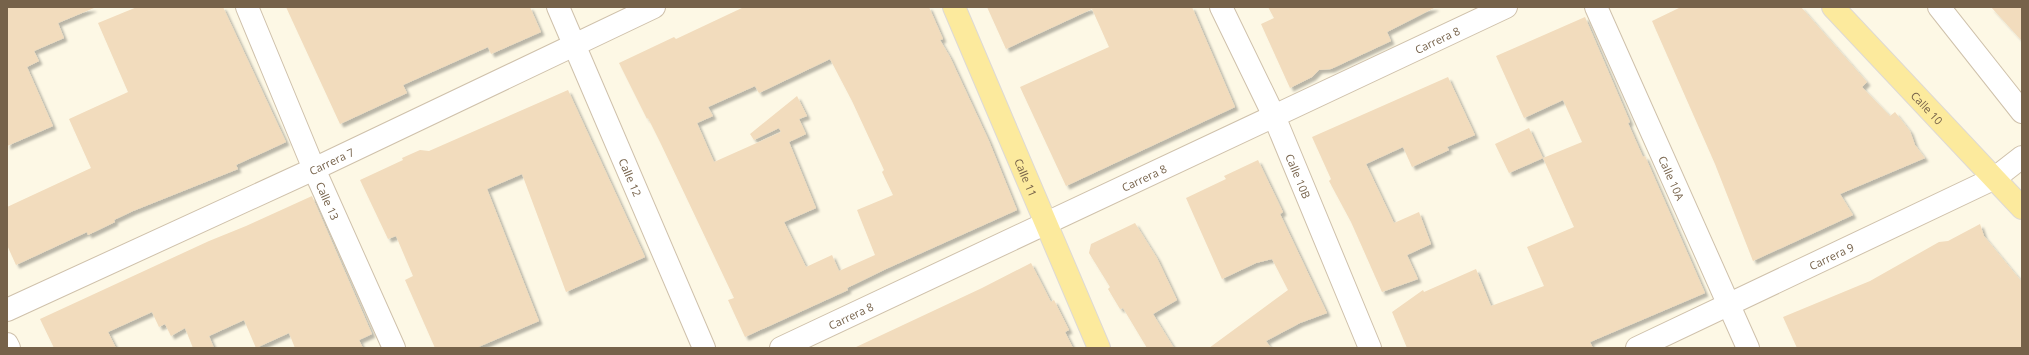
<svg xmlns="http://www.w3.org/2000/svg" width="2029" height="355" font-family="'Open Sans',sans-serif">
<defs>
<filter id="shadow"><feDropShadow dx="3.5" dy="3.5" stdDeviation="1" flood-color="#0004"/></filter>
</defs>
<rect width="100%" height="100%" fill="#fdf8e5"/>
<g fill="#f2dcbd" fill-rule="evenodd" filter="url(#shadow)">
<polygon points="7,7 94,8 58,23 64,38 34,51 39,61 27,67 53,126 7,146"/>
<polygon points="137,7 223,7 286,142 236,165 238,169 133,211 114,220 115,222 88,235 87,232 16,265 7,245 7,207 91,168 69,119 128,92 98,23"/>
<polygon points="286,7 530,7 541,32 491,54 488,47 403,85 407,93 340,124"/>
<path d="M744,7H929L943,39L940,40L950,57L989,141L1017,210L886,269L847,288L848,290L745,337L728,300L734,298L660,142L648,118L647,119L619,63L674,37L676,39ZM830,59L852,101L884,170L882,172L893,195L857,210L875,255L839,271L832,255L806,267L784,222L816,208L789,142L806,134L799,119L807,116L797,96L750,134L754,140L779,128L781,132L714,162L697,123L713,116L708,107L755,86L759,93Z"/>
<polygon points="987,7 1192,7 1235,107 1066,186 1020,87 1109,47 1092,9 1006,49"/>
<polygon points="1268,7 1436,7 1387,32 1391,41 1331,69 1319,70 1312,77 1290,88 1261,24 1274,18"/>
<polygon points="1681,7 1801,7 1867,82 1862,87 1890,116 1895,112 1910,131 1915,145 1925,158 1840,194 1853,215 1753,261 1715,164 1652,21"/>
<polygon points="1991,7 2022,7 2022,41"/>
<polygon points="1585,17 1630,122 1628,123 1643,157 1645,156 1705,293 1590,342 1593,348 1407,348 1392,312 1423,290 1424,292 1476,269 1491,306 1544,286 1527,247 1574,227 1543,158 1509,173 1495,144 1529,128 1543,158 1582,142 1563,100 1524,118 1496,56"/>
<polygon points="1448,77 1475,135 1447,147 1449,150 1412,167 1403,147 1366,164 1394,223 1419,212 1431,244 1407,255 1418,279 1382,292 1351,222 1329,181 1331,179 1312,137"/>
<polygon points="568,90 645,257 566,292 522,174 487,189 539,321 476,348 435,348 405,280 413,276 396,236 388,239 360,180 403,160 402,158 420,150 429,151"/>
<polygon points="1258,160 1283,212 1280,214 1327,313 1300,323 1266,341 1271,348 1209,348 1288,290 1272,259 1256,263 1222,279 1186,198 1226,179 1224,176"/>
<polygon points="312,196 372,334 359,340 363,348 295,348 289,333 256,348 244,320 209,336 214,348 193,348 185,328 171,336 165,324 159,327 152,312 108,332 116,348 54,348 40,319 209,241 246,226"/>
<polygon points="1135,223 1157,258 1177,300 1153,314 1174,348 1147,348 1123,308 1120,309 1108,289 1110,287 1089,253 1091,244"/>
<polygon points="1980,224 1984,236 2022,282 2022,348 1797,348 1783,317 1870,281 1939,242 1948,241"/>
<polygon points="1031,263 1051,302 1054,300 1069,330 1065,332 1073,348 854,348 982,288"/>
</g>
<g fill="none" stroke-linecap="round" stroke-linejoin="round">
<g stroke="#cfc1ab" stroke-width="24">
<g id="minor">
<path id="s1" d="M247,7L314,169L394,348"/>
<path id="s2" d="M558,7L704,348"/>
<path id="s3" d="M1221,7L1274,116L1370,348"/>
<path id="s4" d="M1596,7L1748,348"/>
<polyline points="1939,7 2022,112"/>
<path id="s5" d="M7,310L314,169L654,7"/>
<polyline points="7,344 9,348"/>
<path id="s6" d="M781,348L1506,7"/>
<path id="s7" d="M1637,348L1995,178L2022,157"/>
</g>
</g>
<g stroke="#ded9d4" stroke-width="24">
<g id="major">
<path id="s8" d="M954,7L1099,348"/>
<path id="s9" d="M1833,7L2022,208"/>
</g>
</g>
<use href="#minor" stroke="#fff" stroke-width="22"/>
<use href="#major" stroke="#fcea9d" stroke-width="22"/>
</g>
<g text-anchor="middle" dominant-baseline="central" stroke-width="4" stroke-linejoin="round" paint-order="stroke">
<g font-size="11" fill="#76624a" stroke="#fffbec">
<text stroke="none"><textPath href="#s6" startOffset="725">Carrera 8</textPath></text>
<text stroke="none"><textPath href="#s9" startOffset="138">Calle 10</textPath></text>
<text stroke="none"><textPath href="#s5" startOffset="357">Carrera 7</textPath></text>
<text stroke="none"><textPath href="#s3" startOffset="186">Calle 10B</textPath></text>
<text stroke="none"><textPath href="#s2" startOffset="185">Calle 12</textPath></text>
<text stroke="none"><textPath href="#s6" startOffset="401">Carrera 8</textPath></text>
<text stroke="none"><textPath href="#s4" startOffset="187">Calle 10A</textPath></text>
<text stroke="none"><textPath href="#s8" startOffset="185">Calle 11</textPath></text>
<text stroke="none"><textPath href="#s1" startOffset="210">Calle 13</textPath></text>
<text stroke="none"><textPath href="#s7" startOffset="215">Carrera 9</textPath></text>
<text stroke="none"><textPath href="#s6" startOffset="77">Carrera 8</textPath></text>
</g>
</g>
<rect width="2029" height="355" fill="none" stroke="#76624a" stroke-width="16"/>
</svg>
